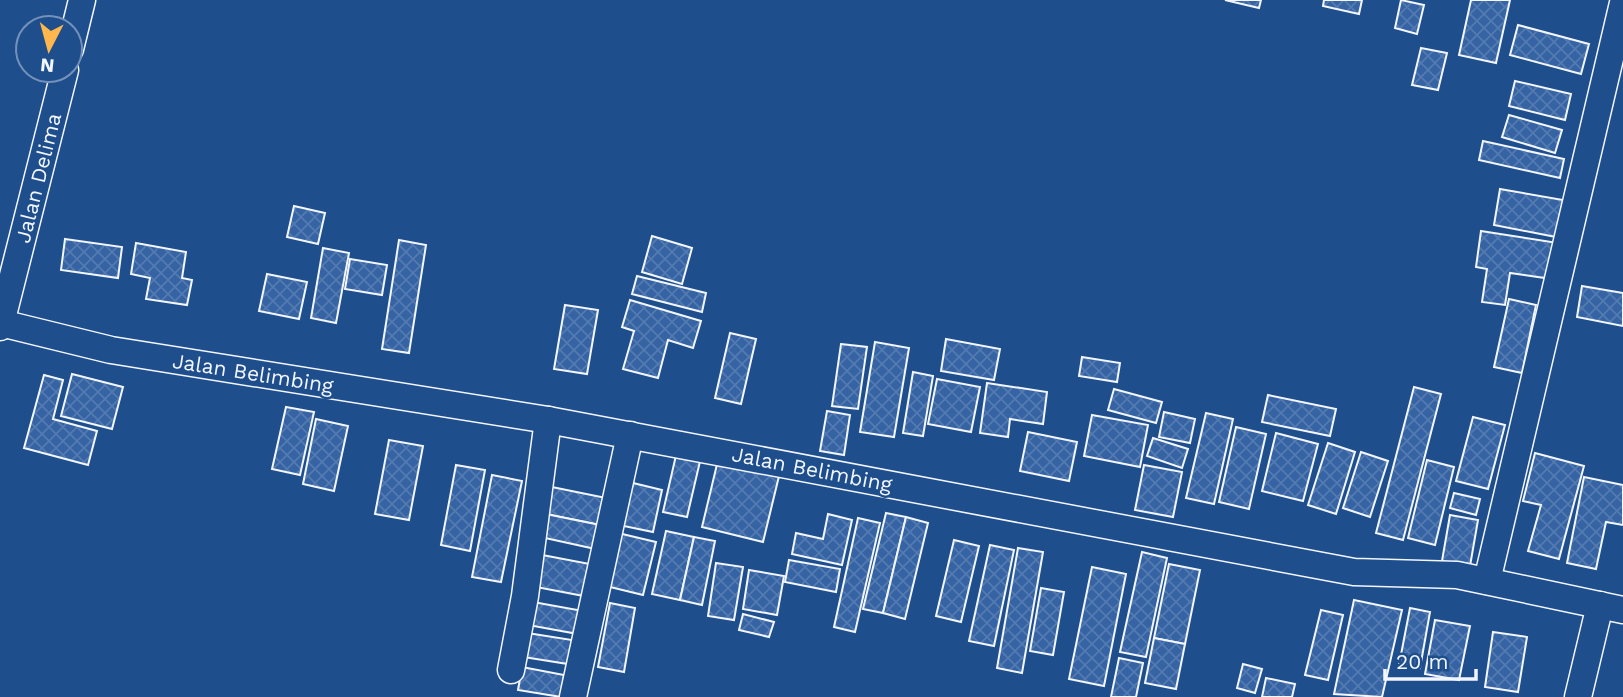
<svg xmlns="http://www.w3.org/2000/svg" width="1623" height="697" font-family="'Work Sans',sans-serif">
<defs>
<pattern id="building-cross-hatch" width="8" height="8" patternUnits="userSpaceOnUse" patternTransform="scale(1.75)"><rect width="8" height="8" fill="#3563a3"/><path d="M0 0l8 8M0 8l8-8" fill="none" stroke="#537ab1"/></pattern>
</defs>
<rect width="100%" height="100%" fill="#1f4e8c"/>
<g fill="url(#building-cross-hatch)" stroke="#f2f6ff" stroke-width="2">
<polygon points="1225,0 1261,0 1259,8"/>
<polygon points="1324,0 1362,0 1359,14 1323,6"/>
<polygon points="1401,0 1424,5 1417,34 1395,28"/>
<polygon points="1471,0 1510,0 1496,63 1459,55"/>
<polygon points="1518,25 1589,44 1581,74 1510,55"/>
<polygon points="1421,48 1447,53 1438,90 1412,85"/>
<polygon points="1515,81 1571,94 1565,120 1509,106"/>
<polygon points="1509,115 1562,130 1555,153 1502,137"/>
<polygon points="1483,141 1564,159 1560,178 1479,160"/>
<polygon points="1500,189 1563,200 1556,237 1494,225"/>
<polygon points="294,206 325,213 318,244 287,237"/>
<polygon points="1481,231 1558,243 1552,279 1510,273 1505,305 1482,302 1487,269 1476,267"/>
<polygon points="652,236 692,248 682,284 642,272"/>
<polygon points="65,239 122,247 118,278 61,270"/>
<polygon points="399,240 426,245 409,353 382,349"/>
<polygon points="136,243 186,252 182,278 192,280 187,305 146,299 150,278 131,274"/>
<polygon points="323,248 349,253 336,323 311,318"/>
<polygon points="350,259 387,265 382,295 345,289"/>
<polygon points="267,274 307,282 299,319 259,311"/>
<polygon points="637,276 706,293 702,312 632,294"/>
<polygon points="1582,286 1623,293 1623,326 1577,317"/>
<polygon points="1509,299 1536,305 1522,373 1494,367"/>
<polygon points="630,300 701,321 693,348 668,340 658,378 623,369 634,331 622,327"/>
<polygon points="565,305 598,310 587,374 554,369"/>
<polygon points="730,333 756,339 741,404 715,398"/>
<polygon points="946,339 1000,349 994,380 941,371"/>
<polygon points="875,342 909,348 894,437 860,432"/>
<polygon points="841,344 867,347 858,409 832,406"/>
<polygon points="1082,357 1120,363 1117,382 1079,376"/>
<polygon points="913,372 933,376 923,436 903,433"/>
<polygon points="72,374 123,387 112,429 61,416"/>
<polygon points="44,375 63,380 53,419 97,431 88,465 24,448"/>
<polygon points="937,379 980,387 971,432 928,424"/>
<polygon points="987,383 1047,392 1043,424 1010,419 1008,437 980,433"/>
<polygon points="1414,387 1441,394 1403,540 1376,533"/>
<polygon points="1114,389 1162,402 1156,423 1108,410"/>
<polygon points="1268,395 1336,409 1330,436 1262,422"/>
<polygon points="286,407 314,412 300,475 272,469"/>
<polygon points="827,411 850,415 844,455 820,451"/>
<polygon points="1164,412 1195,419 1190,443 1159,437"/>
<polygon points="1206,413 1233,419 1214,504 1186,498"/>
<polygon points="1092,415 1148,425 1140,467 1084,456"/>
<polygon points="1473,417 1505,425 1488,489 1456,481"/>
<polygon points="316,419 348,426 334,491 303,484"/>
<polygon points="1236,427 1266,434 1249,509 1219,502"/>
<polygon points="1028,432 1077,442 1069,481 1020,471"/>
<polygon points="1276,433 1318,444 1303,501 1262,491"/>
<polygon points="1153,438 1188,449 1182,468 1147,456"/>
<polygon points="389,440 423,446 409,520 375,514"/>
<polygon points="1328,443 1355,452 1336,514 1308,505"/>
<polygon points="677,451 701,457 687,517 663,512"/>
<polygon points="1361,452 1388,461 1370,517 1343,508"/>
<polygon points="1535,453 1584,466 1559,559 1528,551 1541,505 1523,501"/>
<polygon points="719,456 780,472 763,542 702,527"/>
<polygon points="1427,460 1454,467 1435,545 1408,538"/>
<polygon points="456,465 485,470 470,551 441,545"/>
<polygon points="1144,465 1182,472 1173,517 1135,510"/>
<polygon points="492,475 522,481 501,582 472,577"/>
<polygon points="1584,477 1623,485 1623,525 1606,522 1596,569 1567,563"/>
<polygon points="629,482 662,490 653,532 619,525"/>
<polygon points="547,486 611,499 605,526 541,513"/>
<polygon points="1454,493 1480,499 1476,515 1450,508"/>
<polygon points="541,513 605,526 600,550 536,536"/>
<polygon points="886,513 906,517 883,613 863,609"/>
<polygon points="828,514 852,520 842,565 792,554 796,533 823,539"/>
<polygon points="1450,515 1478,520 1470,566 1442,561"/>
<polygon points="906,517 928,523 905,619 883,613"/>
<polygon points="858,518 880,523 855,632 834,627"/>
<polygon points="666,531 694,537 680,600 652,594"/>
<polygon points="618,533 656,542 643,595 606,586"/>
<polygon points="694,537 715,541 702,605 680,600"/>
<polygon points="954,540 979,546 961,622 936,616"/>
<polygon points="990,545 1014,550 994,646 969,641"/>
<polygon points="1018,548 1043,552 1022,673 997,668"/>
<polygon points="1142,552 1167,558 1146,657 1120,652"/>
<polygon points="537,554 595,565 589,597 531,586"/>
<polygon points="789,560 840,569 836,592 785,582"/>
<polygon points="716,563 743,567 734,620 708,616"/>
<polygon points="1169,564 1200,570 1185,644 1154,638"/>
<polygon points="1092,567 1126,574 1104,686 1069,679"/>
<polygon points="749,570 784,576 777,615 743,609"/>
<polygon points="1041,588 1064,592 1053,655 1030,651"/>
<polygon points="1354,600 1402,610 1382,697 1334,694"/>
<polygon points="533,602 583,611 578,634 528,625"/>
<polygon points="610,603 635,608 624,672 598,667"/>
<polygon points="1410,608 1430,612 1420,668 1399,665"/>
<polygon points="1321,610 1343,615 1328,680 1305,675"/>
<polygon points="743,614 774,622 769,637 739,630"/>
<polygon points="1435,620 1470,626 1459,680 1425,674"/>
<polygon points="521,632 572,640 568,664 517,656"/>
<polygon points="1493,632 1527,637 1518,692 1485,687"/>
<polygon points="1154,638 1185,644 1176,689 1145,683"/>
<polygon points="1119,658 1143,663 1136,697 1111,697"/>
<polygon points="1243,664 1262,669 1255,693 1237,688"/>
<polygon points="522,667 564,675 561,697 518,690"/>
<polygon points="1266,678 1295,684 1292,697 1262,697"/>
</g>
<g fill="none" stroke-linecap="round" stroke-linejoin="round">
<g stroke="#f2f6ff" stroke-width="29">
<g id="street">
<polyline points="70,49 82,0"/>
<polyline points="1,323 111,350 548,420 1354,572 1457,575 1623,610"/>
<polyline points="0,327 65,70"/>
<polyline points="1487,581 1623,3"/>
<polyline points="511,670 525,596 548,420"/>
<polyline points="573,697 630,435"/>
<polyline points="1578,697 1600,605"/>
</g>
</g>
<use href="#street" stroke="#1f4e8c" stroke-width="26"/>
</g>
<g text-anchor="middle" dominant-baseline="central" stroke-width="5" stroke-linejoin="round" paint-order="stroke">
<g font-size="21" fill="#f2f6ff" stroke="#1f4e8c">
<text transform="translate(38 178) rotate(-76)">Jalan Delima</text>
<text transform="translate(253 373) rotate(9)">Jalan Belimbing</text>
<text transform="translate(812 469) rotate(11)">Jalan Belimbing</text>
</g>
</g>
<g transform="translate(49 49) rotate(186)"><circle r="33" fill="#1f4e8c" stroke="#7391ba" stroke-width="2"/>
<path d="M0-5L12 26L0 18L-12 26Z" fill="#ffb74d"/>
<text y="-10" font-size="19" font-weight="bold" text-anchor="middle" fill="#f2f6ff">N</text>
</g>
<path d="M1385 669v10h91v-10" fill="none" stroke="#f2f6ff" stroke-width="3.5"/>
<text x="1396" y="669" font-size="21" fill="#f2f6ff" stroke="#1f4e8c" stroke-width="5" paint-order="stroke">20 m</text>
</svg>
